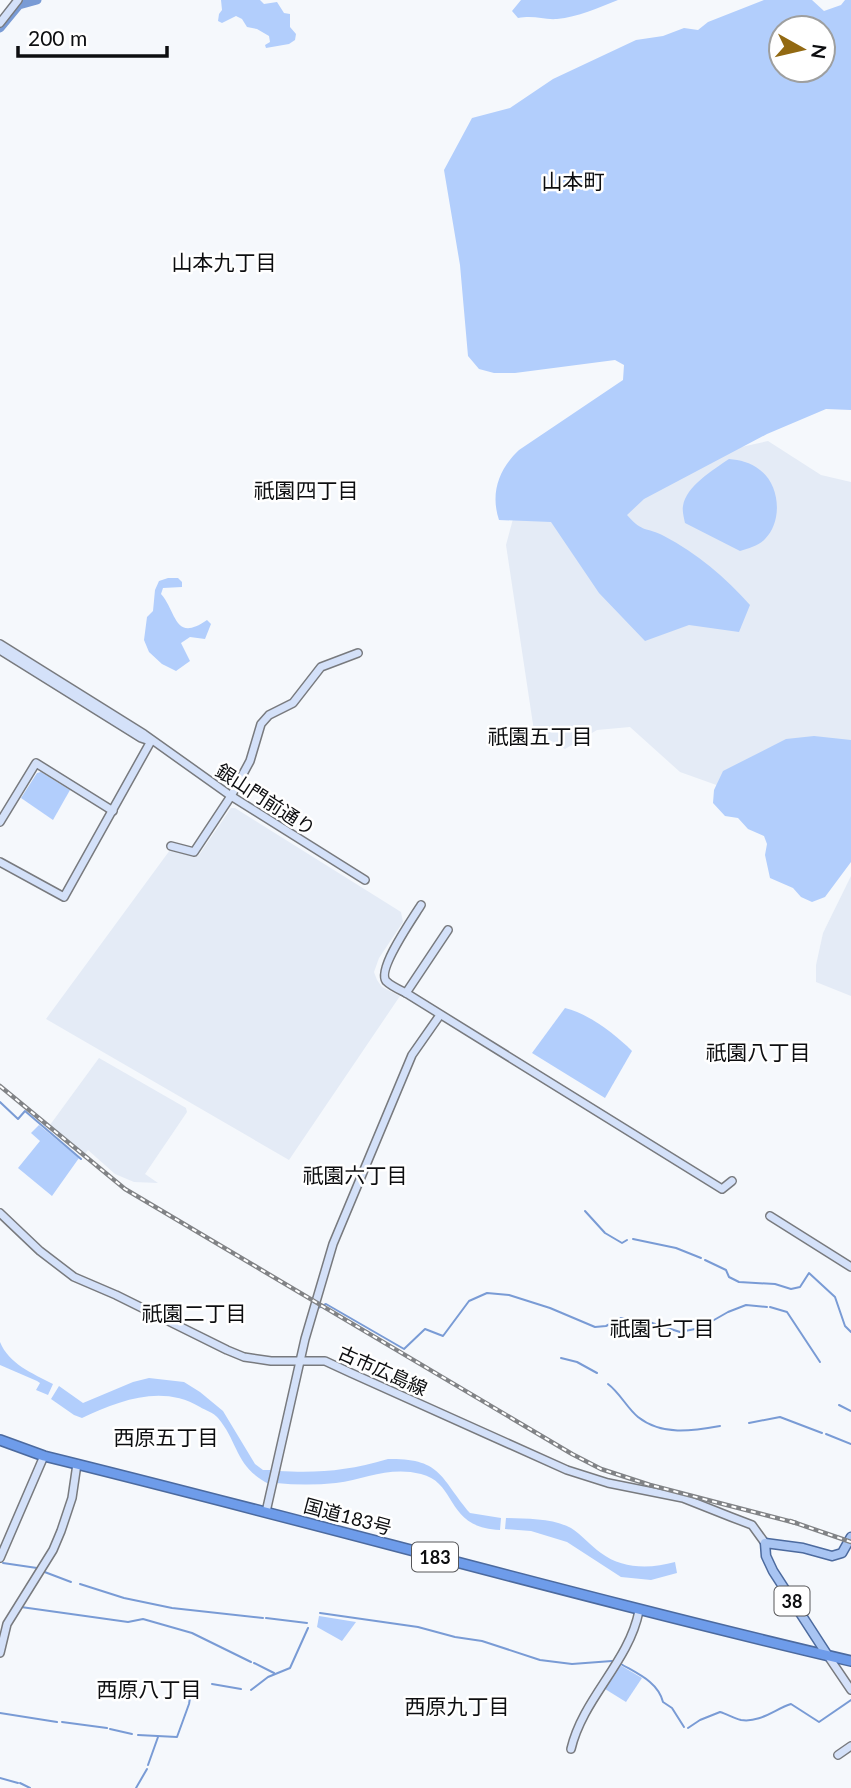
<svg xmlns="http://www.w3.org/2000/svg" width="851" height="1788" font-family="Lato,'Noto Sans JP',sans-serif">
<rect width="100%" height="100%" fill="#f5f8fc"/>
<g fill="#e4ebf6">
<polygon points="768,441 821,475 851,482 851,740 722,787 680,772 630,727 597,730 565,749 534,731 506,545 517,504 640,469"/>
<polygon points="231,808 235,808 401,912 403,922 379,958 374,972 377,980 382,987 400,996 289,1160 46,1019 170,850 194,857 199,855"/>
<polygon points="851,876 851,996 816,982 816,965 823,933"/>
<polygon points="99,1058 186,1108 187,1112 145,1174 158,1183 134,1182 115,1174 88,1150 85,1154 50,1125"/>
</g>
<g fill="#b2cefc" fill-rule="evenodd">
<polygon points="221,0 260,0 264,4 277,2 284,13 290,14 290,27 296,34 295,40 289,44 266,48 265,45 270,42 269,36 257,29 247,27 242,19 236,16 222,23 218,21 219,14 222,10"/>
<path d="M521,0H618C598,8 578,17 557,19C543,20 535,15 518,18L512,11Z"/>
<path d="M764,0H812L824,11L841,5L845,0H851V410L826,409L767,434L644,499L627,515C644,534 645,526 664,536C697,553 726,578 750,605L739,632L689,625L645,641L599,593L551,522L499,520C490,493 499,469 519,450L623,380L624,365L615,360L515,373H494L479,369L468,356L460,265L444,170L472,118L510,108L553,79L636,40L663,36L684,28L698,30L708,22ZM781,28H823V70H781Z"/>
<path d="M729,459C740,460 750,462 760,470C780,485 783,521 765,539C758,546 749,548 740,551L685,523C684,518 682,511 683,506C686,486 713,470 729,459Z"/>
<path d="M168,578H178L182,582V587L163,588L161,594C177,612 174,643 207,620L211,624L205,639L190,637L181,643L190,661L176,671L162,664L149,652L144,640L147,617L153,611L155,590L159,581Z"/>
<polygon points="814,736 851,740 851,862 825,897 812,902 801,897 793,888 770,878 765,855 767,844 764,836 748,829 738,818 725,816 713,803 714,790 723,771 786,739"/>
<polygon points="41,772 70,790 53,820 21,798 37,773"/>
<path d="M565,1008C589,1014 615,1034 632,1051L605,1098L532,1053Z"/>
<polygon points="39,1125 79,1158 52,1196 18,1168 40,1141 31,1133"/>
<path d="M0,1342C9,1364 32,1373 53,1384L48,1395L36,1390L40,1383L37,1381L0,1365Z"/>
<path d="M149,1378L184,1382L200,1392L223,1411L255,1464L263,1470H272L269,1484C235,1467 239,1443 218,1418C214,1413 205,1410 200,1407C161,1384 119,1401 82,1418L74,1415L51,1399L59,1386L83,1403L133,1382Z"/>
<path d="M388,1459C442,1458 440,1478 470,1513L501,1518L500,1530C445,1528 458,1483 421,1474C390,1466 366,1479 336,1483C316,1485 296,1485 276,1483L278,1471C320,1473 347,1471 388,1459Z"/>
<path d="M506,1518C527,1519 552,1518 571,1528C582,1535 590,1545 601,1553C622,1569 650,1569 675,1562L677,1573L651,1580L621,1577L567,1542L531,1531L505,1529Z"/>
<polygon points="319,1616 356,1622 342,1641 317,1627"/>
<polygon points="620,1665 642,1678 626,1702 605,1689"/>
</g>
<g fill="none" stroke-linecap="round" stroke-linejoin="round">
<g stroke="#799bd5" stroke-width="2">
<polyline points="0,1102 18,1119 25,1111 81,1159"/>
<polyline points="585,1211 605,1233 622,1243 627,1240"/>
<polyline points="633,1239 676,1248 701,1258"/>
<polyline points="705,1260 726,1270 729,1277 739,1282 775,1284 791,1289 800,1287 809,1273 835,1297 845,1326 851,1332"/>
<polyline points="770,1307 787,1312 820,1362"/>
<polyline points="318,1308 326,1304 404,1349 425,1329 443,1336 469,1301 487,1293 509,1295 550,1308 595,1327 606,1326 621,1318 643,1320 680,1332 700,1328 728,1312 746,1305 767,1307"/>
<polyline points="561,1358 577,1362 597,1373"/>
<path d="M608,1384C620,1393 627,1408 638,1417C662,1436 692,1431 720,1426"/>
<polyline points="839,1405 851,1411"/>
<polyline points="749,1423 780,1417 822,1433"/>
<polyline points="826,1434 851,1444"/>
<polyline points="3,1563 37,1568"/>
<polyline points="42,1571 71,1582"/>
<polyline points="80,1584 124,1598 172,1608 263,1618"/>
<polyline points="21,1607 128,1622 143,1619 192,1633 251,1662"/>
<polyline points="320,1613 418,1627 455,1637 482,1641 540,1660 572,1664 612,1661"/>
<polyline points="266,1618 307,1623"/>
<polyline points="254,1663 274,1673"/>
<path d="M621,1664C638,1674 658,1682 663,1702L672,1708L684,1727"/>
<polyline points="212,1684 241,1689"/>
<polyline points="251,1690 268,1677 290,1668 308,1628"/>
<polyline points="0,1713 57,1722"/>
<polyline points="62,1722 107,1728"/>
<path d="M688,1728L700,1720L720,1712C727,1714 733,1718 741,1720C760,1723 775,1709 791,1704L819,1722L851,1700"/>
<polyline points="110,1729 132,1734"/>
<polyline points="138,1735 177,1737 189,1704 192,1686"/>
<polyline points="148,1765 158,1737"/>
<polyline points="0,1778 18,1783"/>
<polyline points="20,1783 30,1788"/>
<polyline points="136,1788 147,1769"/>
</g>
<polyline stroke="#799bd5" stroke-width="9" points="0,28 19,5 37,0"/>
<g stroke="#787a7e" stroke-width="10">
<g id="secondary">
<polyline points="0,23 18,0"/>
<polyline points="0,644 144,734 231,796 365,880"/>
<polyline points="0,650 141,738 147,740"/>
<polyline points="0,822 36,763 113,811"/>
<polyline points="171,846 194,852 231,796 250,761 261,724 269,715 293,703 321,667 358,653"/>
<polyline points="0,862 64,897 151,741"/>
<polyline points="448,930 406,993 722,1189 732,1181"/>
<path d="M406,993C400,990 391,986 386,981C377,969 413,918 421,905"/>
<polyline points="0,1213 40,1251 74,1277 116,1295 227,1350 244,1357 271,1361 325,1361 351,1373 567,1470 608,1483 683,1498 731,1517 752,1525 765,1543"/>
<polyline points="770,1216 851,1267"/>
<polyline points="266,1512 305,1339 333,1244 412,1055 440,1015"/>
<polyline points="0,1558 44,1456"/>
<polyline points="0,1653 7,1624 53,1550 61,1531 72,1498 77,1464"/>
<polyline points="828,1656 851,1690"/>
<path d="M571,1749C583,1698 629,1662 639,1611"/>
<polyline points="838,1755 851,1746"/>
</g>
</g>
<g stroke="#4c6a9e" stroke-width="11">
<polyline id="primary" points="828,1656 773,1571 766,1556 765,1543 803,1548 832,1556 842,1553 851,1537"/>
</g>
<g stroke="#4c6a9e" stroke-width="12">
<path id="highway" d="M0,1440L44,1456C313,1522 581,1598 851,1661"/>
</g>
<use href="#secondary" stroke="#d4e1f9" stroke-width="7"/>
<use href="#primary" stroke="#a8c4f2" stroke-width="8"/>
<use href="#highway" stroke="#6e9cea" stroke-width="9"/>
<g stroke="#818386" stroke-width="4.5">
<g id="rail">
<polyline points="0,1086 125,1189 572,1454 601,1469 650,1485 796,1523"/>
<polyline points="790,1521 851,1542"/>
</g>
</g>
<use href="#rail" stroke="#fff" stroke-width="2" stroke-dasharray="5" stroke-linecap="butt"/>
</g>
<g text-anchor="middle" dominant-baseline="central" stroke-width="5" stroke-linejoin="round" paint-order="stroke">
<g fill="#fff" stroke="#565658" stroke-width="2">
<rect x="412" y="1542.5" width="46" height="29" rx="5"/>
<rect x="774.5" y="1586.5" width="35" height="29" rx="5"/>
</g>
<g font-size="18" font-weight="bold" fill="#0d0e10">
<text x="435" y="1557">183</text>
<text x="792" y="1601">38</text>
</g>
<g font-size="19" fill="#0d0e10" stroke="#fff">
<text transform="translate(266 799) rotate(33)">銀山門前通り</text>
<text transform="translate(383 1370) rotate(24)">古市広島線</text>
<text transform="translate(348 1516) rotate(15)">国道183号</text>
</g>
<g font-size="21" fill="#0d0e10" stroke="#fff">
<text x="573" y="180">山本町</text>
<text x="224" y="261">山本九丁目</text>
<text x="306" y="489">祇園四丁目</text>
<text x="540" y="735">祇園五丁目</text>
<text x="758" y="1051">祇園八丁目</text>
<text x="355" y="1174">祇園六丁目</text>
<text x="194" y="1312">祇園二丁目</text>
<text x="662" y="1327">祇園七丁目</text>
<text x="166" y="1436">西原五丁目</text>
<text x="149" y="1688">西原八丁目</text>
<text x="457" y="1705">西原九丁目</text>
</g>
</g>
<g transform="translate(802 49) rotate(98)"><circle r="33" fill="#ffffff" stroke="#9e9f9f" stroke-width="2"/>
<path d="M0-5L12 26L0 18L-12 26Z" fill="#926912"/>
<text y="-10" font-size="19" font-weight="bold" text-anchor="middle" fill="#0d0e10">N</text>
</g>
<path d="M18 46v10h149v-10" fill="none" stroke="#0d0e10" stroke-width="3.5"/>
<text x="28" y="46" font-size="21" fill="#0d0e10" stroke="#ffffff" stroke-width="5" paint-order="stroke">200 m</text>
</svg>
